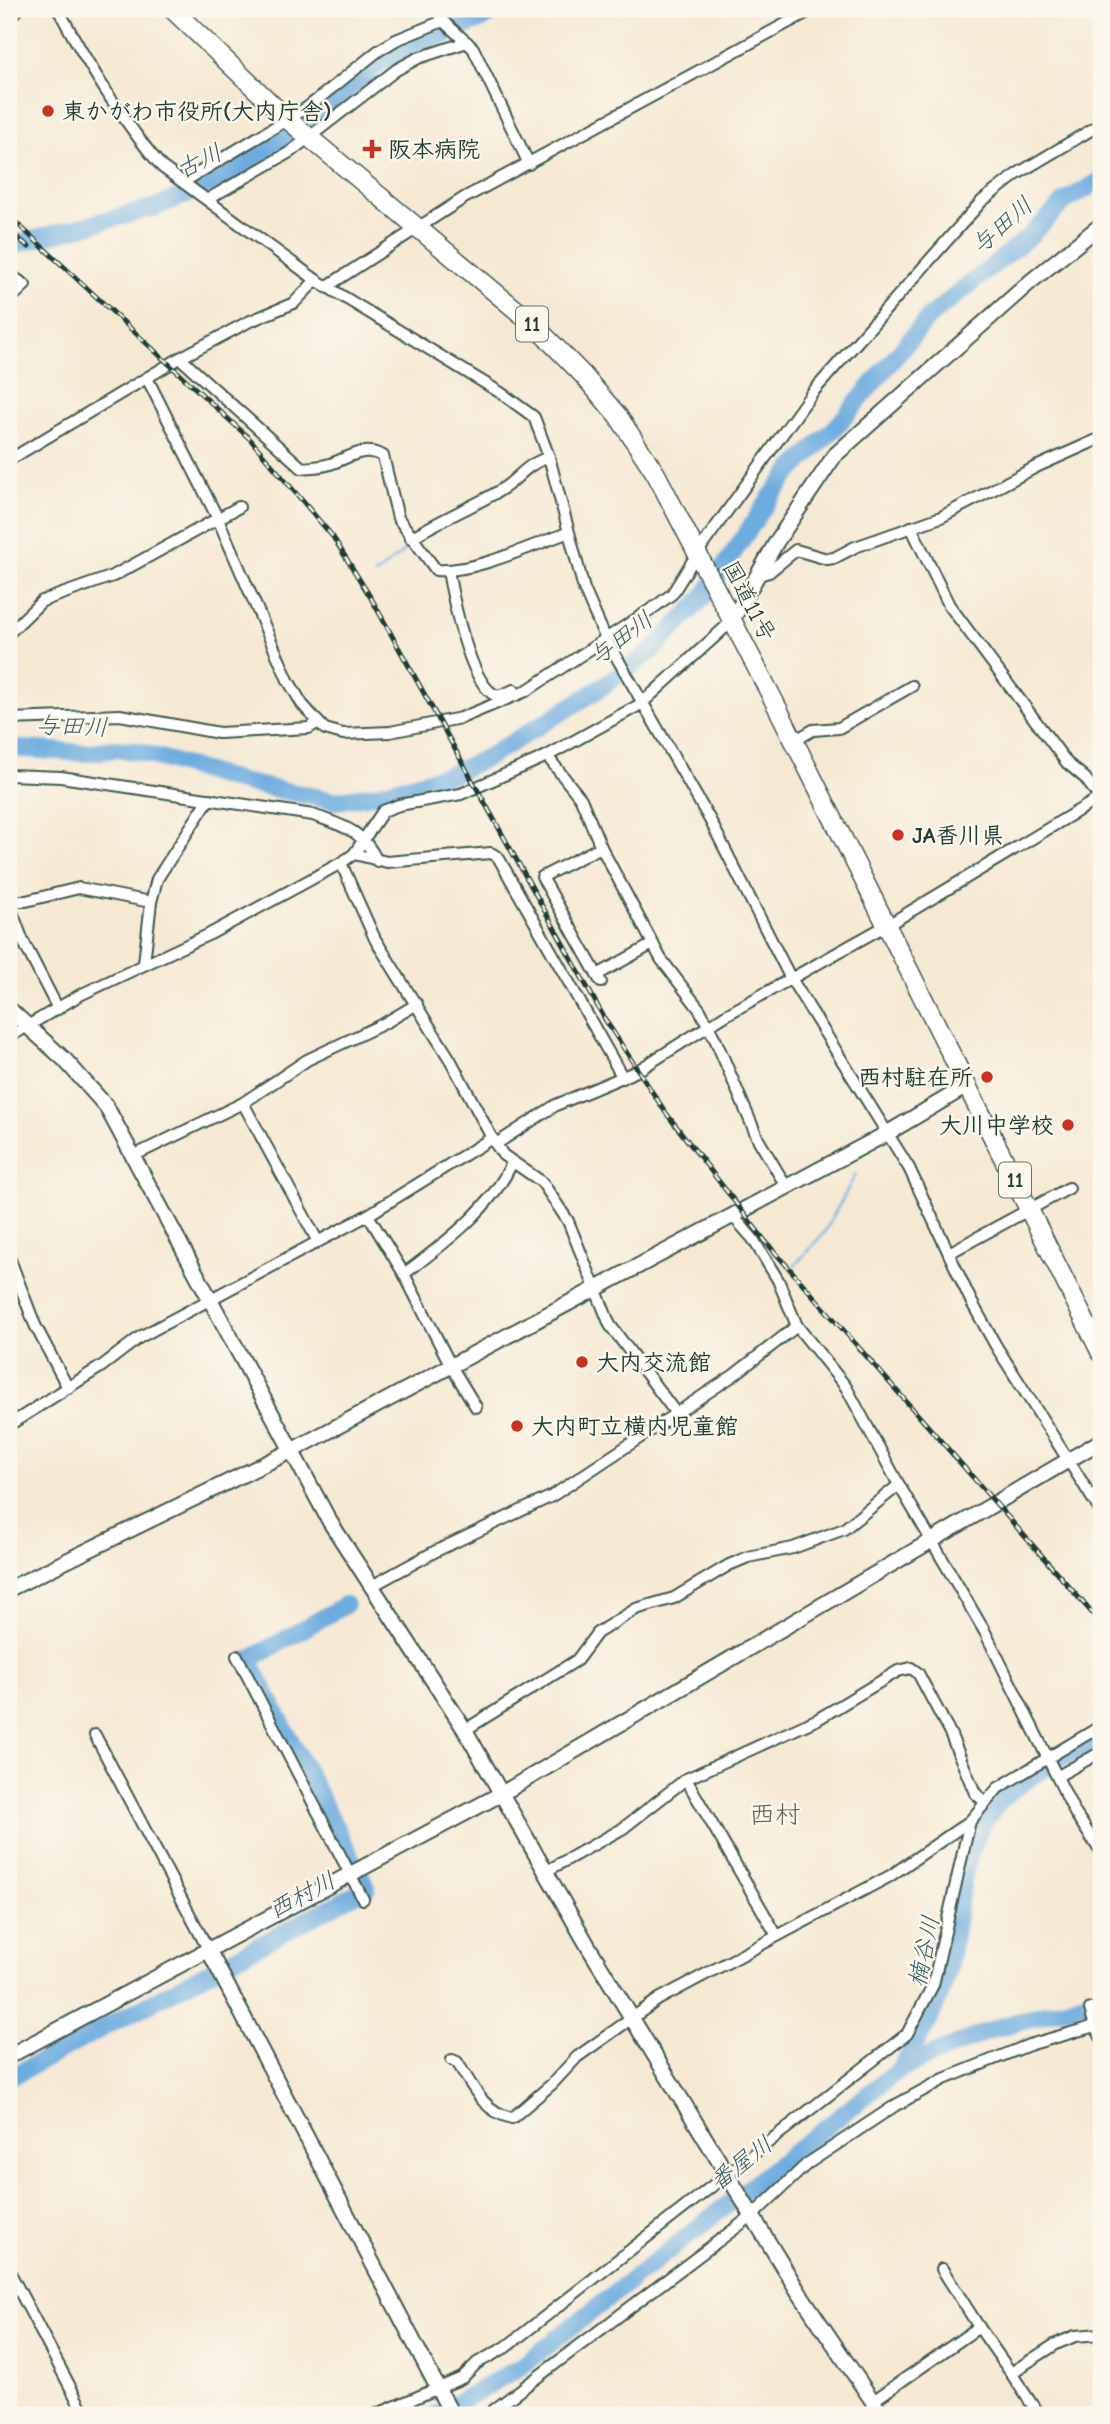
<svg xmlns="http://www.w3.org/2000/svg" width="1110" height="2424" font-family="'Comic Neue','Klee One',sans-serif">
<rect width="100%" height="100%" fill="#fbf7ec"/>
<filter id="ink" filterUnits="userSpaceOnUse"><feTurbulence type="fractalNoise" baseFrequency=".0143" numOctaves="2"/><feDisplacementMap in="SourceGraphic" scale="14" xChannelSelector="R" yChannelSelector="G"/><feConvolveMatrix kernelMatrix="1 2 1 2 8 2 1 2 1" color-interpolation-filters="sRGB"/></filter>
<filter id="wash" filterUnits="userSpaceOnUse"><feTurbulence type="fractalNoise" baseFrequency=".00686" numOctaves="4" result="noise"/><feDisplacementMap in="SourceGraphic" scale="28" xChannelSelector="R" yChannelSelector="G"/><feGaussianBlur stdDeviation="1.57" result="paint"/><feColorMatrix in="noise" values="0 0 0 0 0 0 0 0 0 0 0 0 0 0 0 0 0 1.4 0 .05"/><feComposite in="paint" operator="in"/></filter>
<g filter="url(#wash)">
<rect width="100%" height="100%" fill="#f6e9d4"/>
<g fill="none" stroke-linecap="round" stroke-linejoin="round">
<g stroke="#6cacdf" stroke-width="2.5">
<polyline points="375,575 411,545"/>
<polyline points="795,1265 824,1233 856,1174"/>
</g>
<g stroke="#6cacdf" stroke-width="18">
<polyline points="9,246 156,207 227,177 337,100 380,63 482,19 497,9"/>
<polyline points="9,748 86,753 114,749 137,751 241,782 335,801 377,794 452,774 490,756 596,691 651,652 703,598 772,495 791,471 837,426 929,317 1031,235 1065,201 1101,180"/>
<path d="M900,2069C920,2038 938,2009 947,1973C960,1921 957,1857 990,1813C1012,1781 1068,1757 1101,1738"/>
<polyline points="9,2078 367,1888 249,1660 345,1605"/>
<polyline points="436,2415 522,2366 900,2069 996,2028 1101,1998"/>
</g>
</g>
</g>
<g filter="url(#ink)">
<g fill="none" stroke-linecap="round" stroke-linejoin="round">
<g stroke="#3f574c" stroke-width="14">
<g id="minor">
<path d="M58,9C87,63 121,120 162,167L316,280L501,393L534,417L549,457L584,589L605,637L710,820L790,977L909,1168L971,1301L996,1346L1101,1512"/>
<polyline points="437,9 443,21 473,48 529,164"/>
<polyline points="185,181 308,107 378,51 396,40 443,21"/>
<polyline points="208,199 290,152 396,70 418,58 467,42"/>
<polyline points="9,274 25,285 9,300"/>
<polyline points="326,287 464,198 813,9"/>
<path d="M180,358L302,468C311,467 321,467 330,464C349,458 363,445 383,456L398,518L436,570C474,573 530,546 567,533"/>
<polyline points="147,378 218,519 288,680 302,704 318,722 325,729 343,734 390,732 461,718 526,691 656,606 672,594 702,546 812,393 982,201 1017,174 1101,124"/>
<polyline points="9,460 180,358 248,322 294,303 316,280"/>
<polyline points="911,527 949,605 1067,763 1085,778 1100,798"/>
<path d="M411,538C440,520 470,508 499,491C521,478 521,467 549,457"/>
<path d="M448,571C453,598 469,679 493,694C499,698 508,692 514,690"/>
<polyline points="759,575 769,572 796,550 827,559 834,558 855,547 941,517 1036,467 1101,438"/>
<polyline points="9,633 42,601 113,576 239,507"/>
<polyline points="9,719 120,715 219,733 309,728 318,722"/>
<polyline points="794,741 813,730 839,728 912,686"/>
<polyline points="547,756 581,799 601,847 661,959 700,1010 716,1041 758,1139 786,1186"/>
<path d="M9,775L61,777L313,815C343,826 363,830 377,861"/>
<polyline points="354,854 387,862 491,853 498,857 623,1078"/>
<polyline points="341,863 375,939 451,1061 492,1138 503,1155 542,1182 568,1221 610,1325 675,1412"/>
<polyline points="9,901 26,901 79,888 151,902"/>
<polyline points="9,904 23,941 58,1009"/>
<polyline points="144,963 151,902 157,879 209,799"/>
<polyline points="597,975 653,944"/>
<polyline points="601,982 542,877 601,847"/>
<polyline points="9,1037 80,995 210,934 341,863 354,854 383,811 399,805 461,794 547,756 641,704 731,622"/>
<polyline points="243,1103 317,1240"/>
<polyline points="496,1144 556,1105 637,1071 726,1015 896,920 1101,797"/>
<polyline points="133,1156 243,1103 307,1060 385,1023 417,1004"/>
<polyline points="368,1215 404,1274 451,1366 476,1407"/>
<polyline points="733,1216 753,1239 778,1280 797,1326 846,1387 899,1485 985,1632 1075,1813 1101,1852"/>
<polyline points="949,1253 1069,1188"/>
<polyline points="9,1257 35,1325 68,1388"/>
<path d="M404,1274C445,1243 490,1210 512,1163"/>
<polyline points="9,1425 102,1366 140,1337 368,1215 492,1138"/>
<polyline points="370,1587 436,1551 552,1496 734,1375 797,1326"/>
<polyline points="237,1656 363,1899"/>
<polyline points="465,1730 577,1660 597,1633 636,1609 674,1598 729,1565 748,1557 793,1548 844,1529 899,1485"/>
<polyline points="95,1735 209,1951"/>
<polyline points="1058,1776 1101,1752"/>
<polyline points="686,1779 776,1934"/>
<polyline points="545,1872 622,1829 686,1779 818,1719 898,1671 911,1668 918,1673 950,1733 975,1793 984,1801"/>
<polyline points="1095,2026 1090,2009 1101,2007"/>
<path d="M452,2060L457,2062C472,2085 483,2112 512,2118L552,2084L577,2057L659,1999L890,1876L970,1821L998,1788L1101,1726"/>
<polyline points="942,2269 979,2327"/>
<polyline points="9,2271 85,2415"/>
<polyline points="873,2401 979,2327 1011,2373"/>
<polyline points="375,2415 462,2378 477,2363 506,2347 907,2034 933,1985 970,1821"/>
<polyline points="487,2415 753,2215 807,2164 896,2105 944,2079 1029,2045 1095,2026 1101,2037"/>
<polyline points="1039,2415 1011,2373 1056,2344 1075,2336 1101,2334"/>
</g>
</g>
<g stroke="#3f574c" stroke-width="18">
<g id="tertiary">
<polyline points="731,622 777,541 835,455 1030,282 1101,225"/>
<polyline points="9,1009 65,1060 106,1106 330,1522 465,1730 588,1946 798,2291 882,2415"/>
<polyline points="9,1589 293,1450 886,1134 967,1086"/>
<polyline points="209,1951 452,2415"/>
<polyline points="9,2056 501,1794 1101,1441"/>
</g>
</g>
<g stroke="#3f574c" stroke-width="19">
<polyline id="secondary" points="9,11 15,9"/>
</g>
<g stroke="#3f574c" stroke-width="21">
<polyline id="trunk" points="172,9 287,119 532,323 583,375 618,416 656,474 774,701 1101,1353"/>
</g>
<use href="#minor" stroke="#fff" stroke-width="10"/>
<use href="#tertiary" stroke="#fff" stroke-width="14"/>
<use href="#secondary" stroke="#fff" stroke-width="16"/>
<use href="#trunk" stroke="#fff" stroke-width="18"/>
<g stroke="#1f3d34" stroke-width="5">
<g id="rail">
<polyline points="9,216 250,439 333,537 371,598 606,1021 666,1113 766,1242 1101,1623"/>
<polyline points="9,231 29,247"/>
</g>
</g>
<use href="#rail" stroke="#fbf7ec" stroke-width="2.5" stroke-dasharray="8" stroke-linecap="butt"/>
</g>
</g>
<g fill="#c8321e" stroke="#fbf7ec" stroke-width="2.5">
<circle cx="48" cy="111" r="7"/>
<path d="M368.5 138.5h7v7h7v7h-7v7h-7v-7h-7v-7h7z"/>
<circle cx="898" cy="835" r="7"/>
<circle cx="987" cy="1077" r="7"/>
<circle cx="1068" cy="1125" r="7"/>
<circle cx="582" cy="1362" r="7"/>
<circle cx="517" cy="1426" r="7"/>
</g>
<g text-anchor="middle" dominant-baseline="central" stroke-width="5" stroke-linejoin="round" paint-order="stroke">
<g fill="#fbf7ec" stroke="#61756b" stroke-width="2">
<rect x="516" y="306.5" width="32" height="35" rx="5"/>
<rect x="999" y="1162.5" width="32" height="35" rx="5"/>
</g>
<g font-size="21" font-weight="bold" fill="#1f3d34">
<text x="532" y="324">11</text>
<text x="1015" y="1180">11</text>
</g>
<g font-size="23" font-weight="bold" fill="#1f3d34" stroke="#fbf7ec" text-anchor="start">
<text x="62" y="111">東かがわ市役所(大内庁舎)</text>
<text x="388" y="149">阪本病院</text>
<text x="912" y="835">JA香川県</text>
<text x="973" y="1077" text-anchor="end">西村駐在所</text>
<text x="1054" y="1125" text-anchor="end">大川中学校</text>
<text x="596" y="1362">大内交流館</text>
<text x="531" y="1426">大内町立横内児童館</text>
</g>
<g font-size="23" fill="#1f3d34" stroke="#fbf7ec">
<text transform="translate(749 601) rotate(62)">国道11号</text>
</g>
<g font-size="24" font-style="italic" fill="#365e67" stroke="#fbf7ec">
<text transform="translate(199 161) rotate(-26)">古川</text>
<text transform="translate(1002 225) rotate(-41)">与田川</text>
<text transform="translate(621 638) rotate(-37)">与田川</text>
<text transform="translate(72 726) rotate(2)">与田川</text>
<text transform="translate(302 1895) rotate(-28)">西村川</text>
<text transform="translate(924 1951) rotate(-78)">楠谷川</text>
<text transform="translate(741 2163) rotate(-38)">番屋川</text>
</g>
<g font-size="26" fill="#646451" stroke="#fbf7ec">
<text x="775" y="1815">西村</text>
</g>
</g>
<rect width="1110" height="2424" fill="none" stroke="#fbf7ec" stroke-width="35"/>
</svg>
